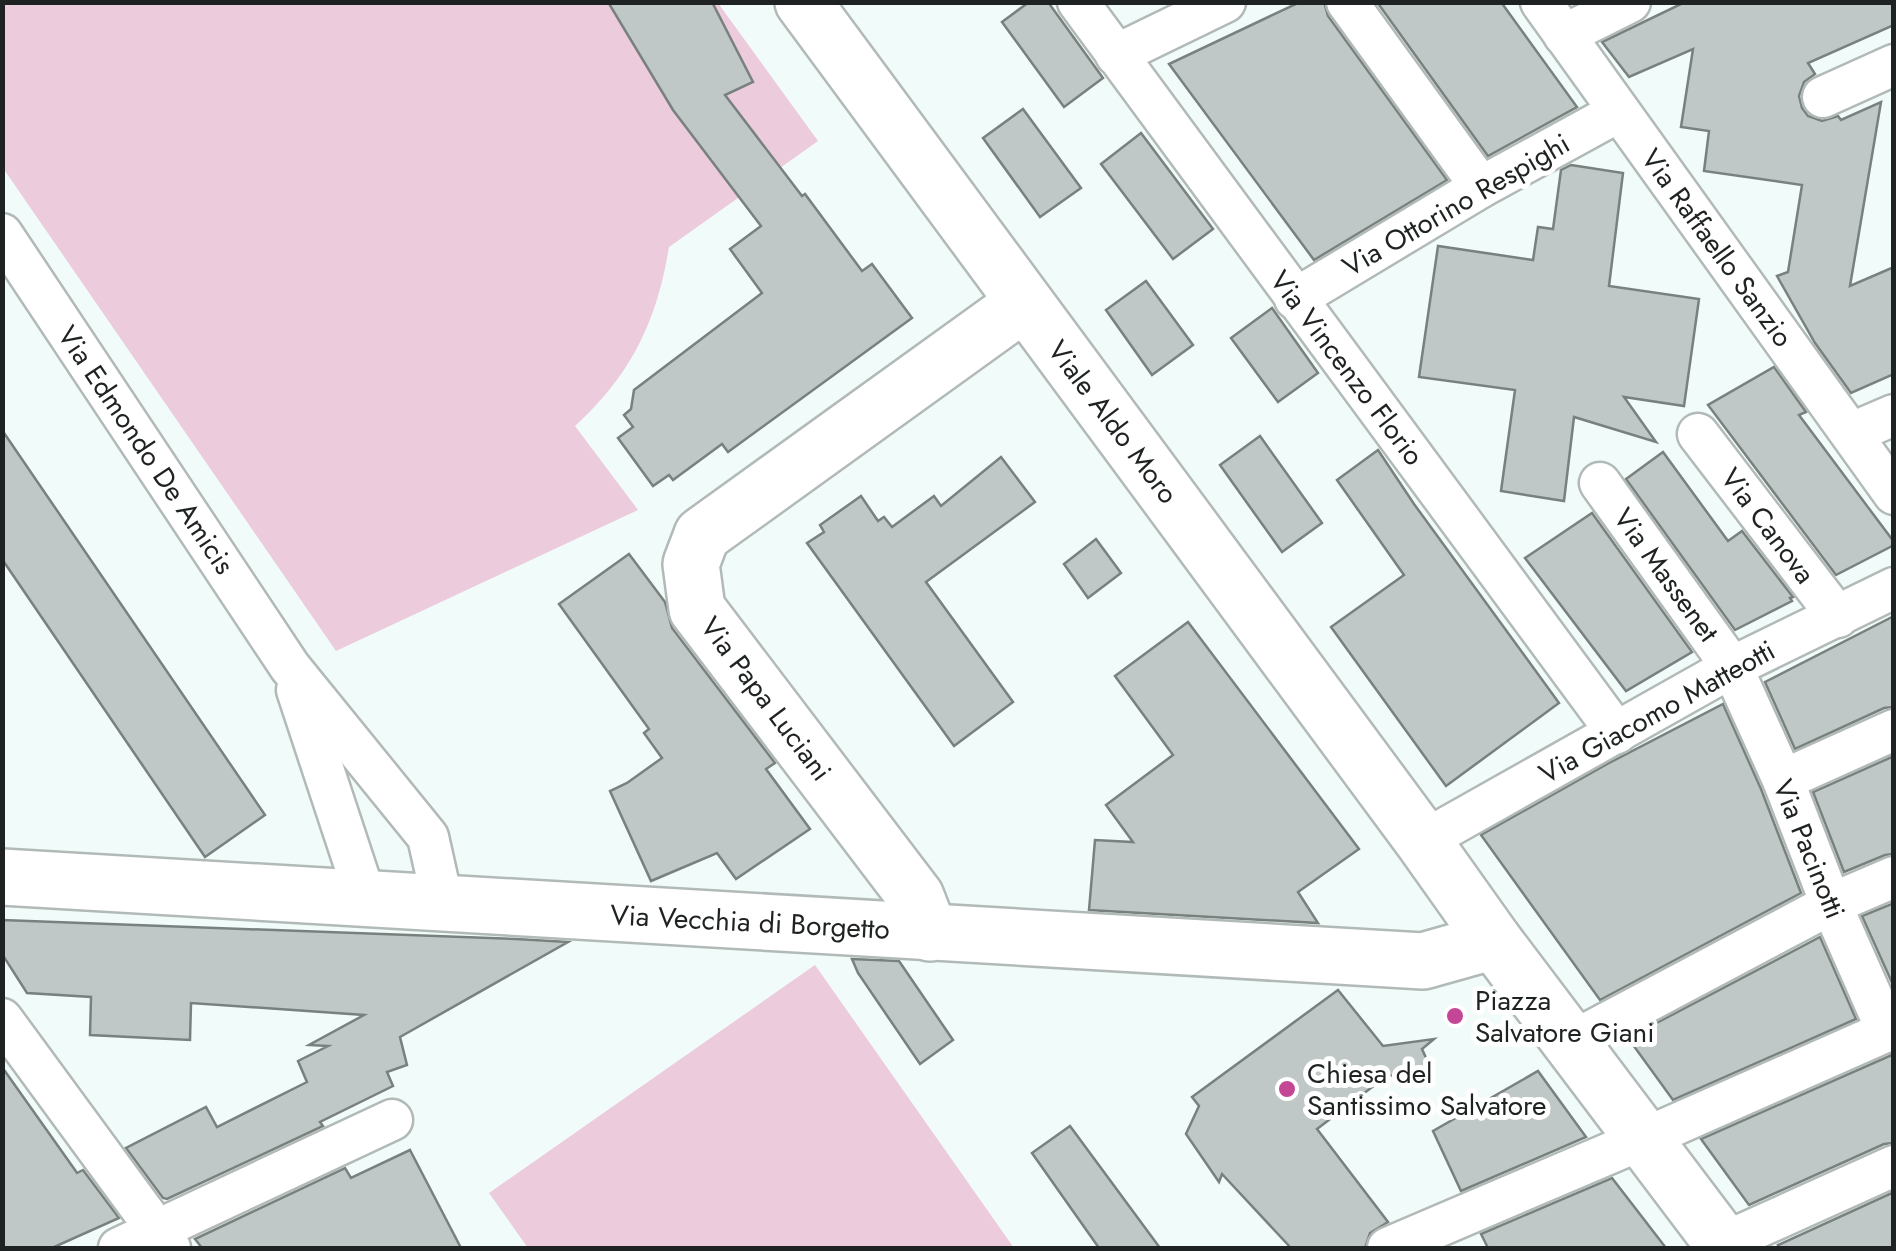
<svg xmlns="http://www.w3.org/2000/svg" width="1896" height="1251" font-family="Jost,sans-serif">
<rect width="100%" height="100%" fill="#f1fbf9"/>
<g fill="#eccbdc">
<path d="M2,3H718L818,141L669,247C657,321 631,375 575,426L638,510L336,651L3,168Z"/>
<polygon points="815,965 1014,1248 528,1248 489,1193"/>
</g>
<g fill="#bfc8c6" stroke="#79817f" stroke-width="2.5">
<polygon points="608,2 712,2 753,82 725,95 802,196 805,194 862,271 872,264 912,318 728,452 722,444 673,480 669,475 653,486 618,438 633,427 624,415 631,409 634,390 762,293 730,249 761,226 673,110"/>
<polygon points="1029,2 1048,2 1103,78 1064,107 1002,22"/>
<polygon points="1300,2 1324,2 1328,16 1447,180 1314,260 1169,64"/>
<polygon points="1377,2 1501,2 1577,107 1488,156"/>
<polygon points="1685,2 1894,2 1894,25 1808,63 1815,74 1804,82 1799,96 1802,108 1808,116 1822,121 1838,116 1841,120 1881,102 1850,286 1894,267 1894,374 1851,393 1815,343 1777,276 1788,272 1802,185 1704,171 1709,131 1681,127 1693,49 1629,77 1602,42"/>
<polygon points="1023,109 1081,188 1040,217 983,138"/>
<polygon points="1141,133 1213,229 1173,259 1101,164"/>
<polygon points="1571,165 1623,173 1609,286 1699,299 1684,406 1624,397 1656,442 1574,417 1564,501 1501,491 1515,390 1419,377 1438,246 1533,260 1538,227 1553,229 1561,170"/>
<polygon points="1146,281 1193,345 1152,375 1106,310"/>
<polygon points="1272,308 1318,373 1278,402 1231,338"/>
<polygon points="1774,367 1806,412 1799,415 1894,542 1894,545 1836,575 1708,405"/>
<polygon points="2,430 265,815 205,857 2,559"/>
<polygon points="1260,436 1322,523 1282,552 1220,465"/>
<polygon points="1378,450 1414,504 1559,703 1446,786 1331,627 1404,575 1337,480"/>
<polygon points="1663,452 1728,541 1742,531 1793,597 1790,598 1792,601 1735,630 1626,479"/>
<polygon points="1001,457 1035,502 926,582 1013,702 954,746 807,543 824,532 820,525 861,496 878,521 884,517 892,527 934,496 941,506"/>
<polygon points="1592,513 1692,652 1626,691 1525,558"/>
<polygon points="1096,539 1121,573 1088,598 1064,564"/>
<polygon points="629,554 665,602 672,628 775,763 766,769 810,829 736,879 717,853 651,881 610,791 627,783 662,758 644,733 649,729 559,604"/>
<polygon points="1894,616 1894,707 1884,708 1795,749 1765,682"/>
<polygon points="1188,622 1359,849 1298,892 1318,923 1089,910 1095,840 1133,842 1106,805 1173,755 1115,676"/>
<polygon points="1723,704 1761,789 1801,893 1600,1000 1481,835 1609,763"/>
<polygon points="1894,756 1894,854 1885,855 1844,872 1813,792"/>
<polygon points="1894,903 1894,987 1862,916"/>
<polygon points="2,920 516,939 568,942 400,1037 407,1065 387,1072 393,1086 320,1122 323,1126 167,1199 163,1198 126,1148 206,1107 217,1127 307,1082 298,1061 328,1046 309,1045 364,1015 191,1003 190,1040 90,1035 91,997 27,993 2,954"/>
<polygon points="1820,937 1856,1019 1673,1100 1628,1038"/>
<polygon points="852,959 899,961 953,1040 920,1064 858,973"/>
<polygon points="1338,990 1383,1046 1434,1039 1422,1049 1427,1060 1423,1080 1388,1075 1317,1129 1388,1222 1370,1233 1365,1248 1291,1248 1222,1174 1219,1182 1186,1134 1199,1106 1192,1097"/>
<polygon points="1894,1054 1894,1143 1884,1144 1749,1205 1701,1139"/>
<polygon points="2,1067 75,1170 77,1173 83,1170 119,1218 52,1248 2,1248"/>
<polygon points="1538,1071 1586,1137 1461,1191 1433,1131"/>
<polygon points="1070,1126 1160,1248 1099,1248 1032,1153"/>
<polygon points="410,1150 461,1248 202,1248 195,1239 345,1168 351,1178"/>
<polygon points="1612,1178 1666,1248 1488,1248 1481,1234"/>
<polygon points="1894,1192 1894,1248 1780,1248 1778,1245"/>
</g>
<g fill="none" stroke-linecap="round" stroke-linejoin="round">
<g stroke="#b2bab8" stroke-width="45">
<g id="street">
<polyline points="1078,2 1617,733"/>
<polyline points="1347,2 1481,187"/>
<polyline points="1541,2 1894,494"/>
<polyline points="1564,35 1630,2"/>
<polyline points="1116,55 1225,2"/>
<polyline points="1823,97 1894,65"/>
<polyline points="2,234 290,667 428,837 443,904"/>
<polyline points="1295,299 1481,187 1618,112"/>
<polyline points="1852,433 1894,415"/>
<polyline points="1698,434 1838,617"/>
<polyline points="1600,483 1732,667 1783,780 1831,904 1887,1031"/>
<polyline points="297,690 366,899"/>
<polyline points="1783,780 1894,730"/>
<polyline points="1423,841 1732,667 1894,588"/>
<polyline points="2,1019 170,1248"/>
<polyline points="1571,1042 1831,904 1894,877"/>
<polyline points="119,1248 392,1120"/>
<polyline points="1388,1248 1643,1139 1894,1028"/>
<polyline points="1712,1248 1894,1166"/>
</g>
</g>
<g stroke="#b2bab8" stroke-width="60">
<g id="secondary">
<polyline points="803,2 1423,841 1494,941 1726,1248"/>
<polyline points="2,877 1423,961 1494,941"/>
<polyline points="930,933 916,897 697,609 691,564 702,535 1024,303"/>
</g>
</g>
<use href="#street" stroke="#fff" stroke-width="40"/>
<use href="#secondary" stroke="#fff" stroke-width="55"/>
</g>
<g fill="#c44795" stroke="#fff" stroke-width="4">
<circle cx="1455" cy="1016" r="10"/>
<circle cx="1287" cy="1089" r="10"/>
</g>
<g text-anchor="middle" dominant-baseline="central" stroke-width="10" stroke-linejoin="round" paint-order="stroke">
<g font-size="28" fill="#1f2222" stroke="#fff">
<text transform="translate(1456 205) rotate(-30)">Via Ottorino Respighi</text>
<text transform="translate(1717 248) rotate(54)">Via Raffaello Sanzio</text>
<text transform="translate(1347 368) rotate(53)">Via Vincenzo Florio</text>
<text transform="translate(1113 422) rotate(53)">Viale Aldo Moro</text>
<text transform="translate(146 450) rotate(56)">Via Edmondo De Amicis</text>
<text transform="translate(1768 526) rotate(53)">Via Canova</text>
<text transform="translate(1666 575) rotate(54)">Via Massenet</text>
<text transform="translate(766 699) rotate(53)">Via Papa Luciani</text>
<text transform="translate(1657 712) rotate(-29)">Via Giacomo Matteotti</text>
<text transform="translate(1809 849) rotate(68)">Via Pacinotti</text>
<text transform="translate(750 922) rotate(3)">Via Vecchia di Borgetto</text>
</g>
<g font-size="28" fill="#1f2222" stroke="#fff" text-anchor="start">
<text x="1475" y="1000">Piazza<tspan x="1475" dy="32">Salvatore Giani</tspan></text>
<text x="1307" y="1073">Chiesa del<tspan x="1307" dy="32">Santissimo Salvatore</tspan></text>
</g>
</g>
<rect width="1896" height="1251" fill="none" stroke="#1f2222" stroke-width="10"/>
</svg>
